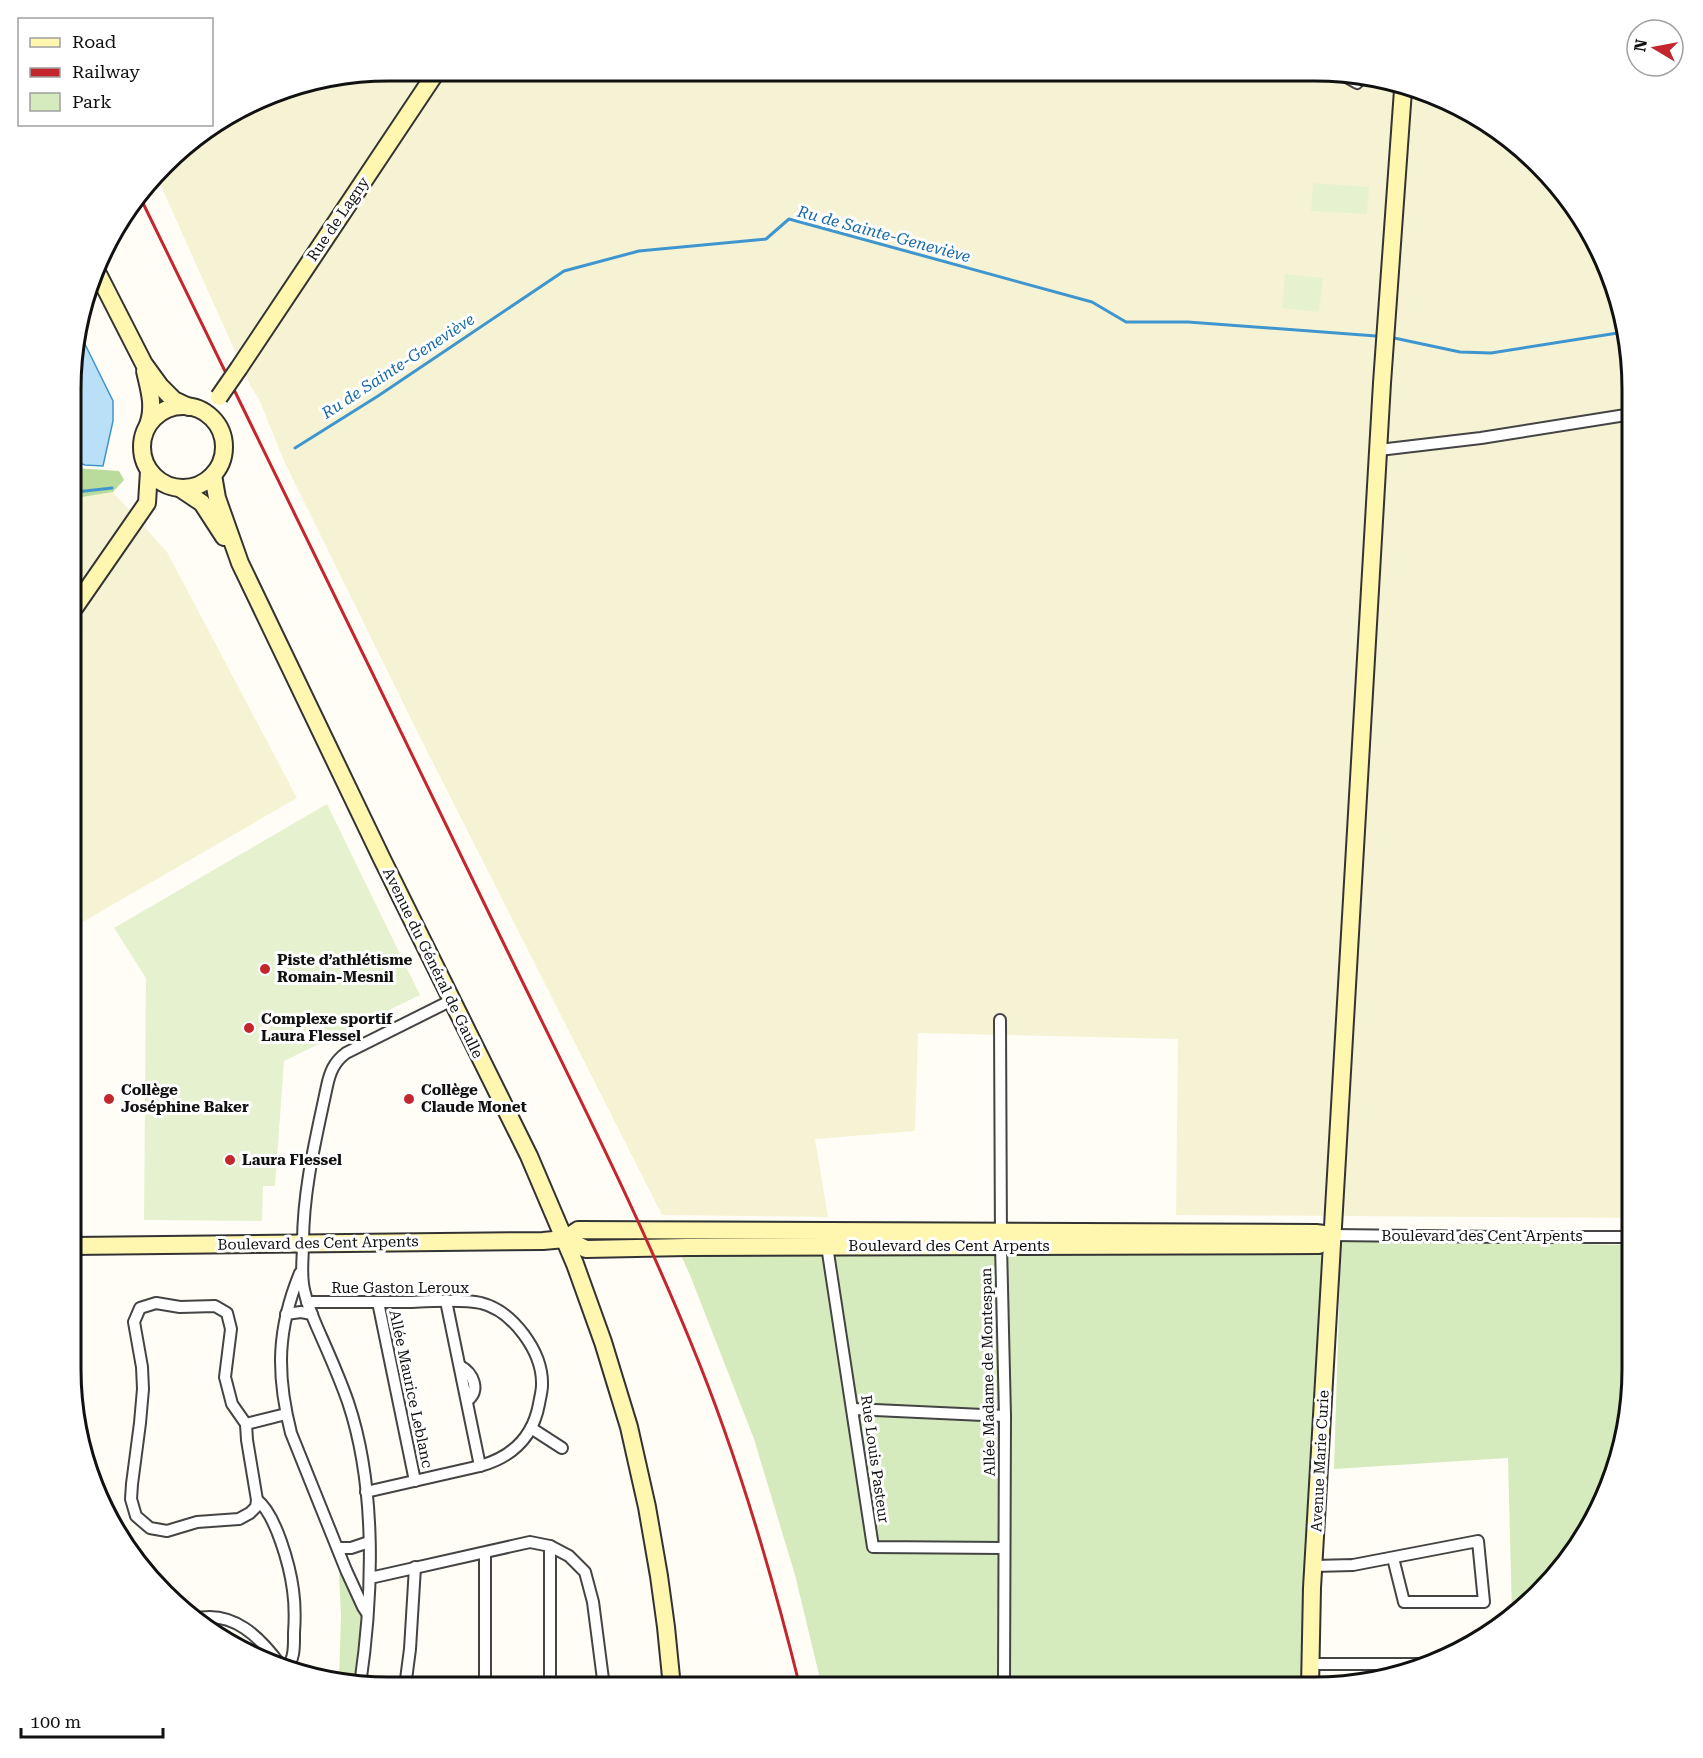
<svg xmlns="http://www.w3.org/2000/svg" width="1703" height="1758" font-family="'Roboto Serif',serif">
<rect width="100%" height="100%" fill="#fffdf5"/>
<g fill="#f6f3d4">
<polygon points="389,71 1355,73 1473,113 1539,164 1579,212 1616,287 1632,369 1632,1218 1176,1215 1178,1039 918,1033 915,1131 815,1139 828,1217 662,1215 418,733 284,461 259,399 251,387 157,177 179,149 286,88"/>
<polygon points="113,492 167,552 297,798 74,927 76,498"/>
</g>
<g fill="#d5ebbd">
<polygon points="665,1220 1324,1224 1303,1687 822,1687 795,1575 754,1439 690,1275"/>
<polygon points="1341,1240 1632,1245 1632,1389 1622,1452 1590,1528 1553,1579 1512,1615 1508,1458 1334,1469"/>
<polygon points="339,1574 344,1574 363,1617 355,1685 339,1682 341,1615"/>
</g>
<polygon fill="#b9dc9c" points="76,468 119,471 124,480 113,492 76,498"/>
<g fill="#e6f2cf">
<polygon points="1313,183 1369,187 1367,214 1311,211"/>
<polygon points="1285,274 1323,278 1319,312 1282,308"/>
<polygon points="327,804 420,995 284,1061 275,1186 263,1186 262,1221 144,1220 146,978 114,928"/>
</g>
<polygon fill="#b9e0f7" stroke="#3f96cf" stroke-width="1.5" points="77,328 113,401 113,421 103,466 85,465 76,462"/>
<g fill="none" stroke-linecap="round" stroke-linejoin="round">
<g stroke="#3f96cf" stroke-width="3">
<polyline points="1394,338 1460,352 1491,353 1624,332"/>
<polyline points="295,448 378,396 564,271 639,251 766,239 789,219 1092,302 1126,322 1188,322 1376,336"/>
<polyline points="76,492 112,488"/>
</g>
<g stroke="#444" stroke-width="14">
<g id="street">
<polyline points="1343,73 1348,78 1357,83 1363,76"/>
<polyline points="1379,450 1481,438 1632,414"/>
<polyline points="1000,1020 1001,1245 1005,1416 1004,1687"/>
<polyline points="1333,1235 1505,1237 1632,1237"/>
<polyline points="827,1246 873,1547 1004,1548"/>
<path d="M300,1273C277,1329 276,1374 291,1433L346,1570L363,1607L367,1613"/>
<polyline points="446,1301 480,1466"/>
<path d="M307,1302C342,1302 377,1302 412,1302C431,1301 462,1299 481,1303C513,1311 543,1352 542,1385C542,1391 540,1398 539,1404C533,1437 512,1457 480,1466L366,1492"/>
<polyline points="378,1302 415,1481"/>
<polygon points="156,1303 180,1307 215,1306 227,1313 231,1329 225,1377 232,1404 246,1424 247,1440 257,1500 256,1507 250,1513 239,1519 197,1522 167,1531 150,1528 136,1516 131,1499 132,1484 140,1423 143,1389 142,1367 134,1322 140,1308"/>
<polyline points="286,1314 301,1312 312,1314"/>
<path d="M460,1366C473,1373 481,1390 467,1401"/>
<polyline points="853,1409 1005,1416"/>
<polyline points="246,1424 286,1414"/>
<polyline points="531,1428 562,1448"/>
<path d="M257,1500C276,1514 290,1567 293,1590C295,1604 295,1619 294,1633C294,1644 295,1660 286,1668"/>
<polyline points="338,1548 351,1548 369,1542"/>
<polyline points="1314,1566 1353,1565 1478,1541 1484,1602 1404,1602 1393,1558"/>
<polyline points="370,1578 530,1542 550,1546 569,1556 585,1572 593,1602 604,1687"/>
<path d="M194,1619C233,1609 261,1638 281,1666"/>
<polyline points="1310,1664 1429,1664"/>
<path d="M360,1685C373,1597 377,1488 348,1402C339,1376 328,1352 317,1327C311,1313 305,1299 303,1284C301,1270 303,1257 303,1243C303,1190 316,1138 327,1086C330,1072 334,1062 346,1053L452,1000"/>
<polyline points="405,1687 410,1649 415,1567"/>
<polyline points="485,1687 485,1553"/>
<polyline points="550,1687 550,1546"/>
</g>
</g>
<g stroke="#333" stroke-width="20">
<g id="secondary">
<polyline points="97,272 144,364 160,386 174,400 189,407"/>
<polyline points="239,368 437,71"/>
<path d="M145,371C149,389 155,406 148,425"/>
<circle cx="183" cy="447" r="41"/>
<polyline points="213,475 217,498 240,563 382,859 529,1156 575,1264 603,1342 629,1427 647,1507 659,1576 666,1627 672,1687"/>
<polyline points="181,489 202,503 224,537"/>
<polyline points="75,607 147,503 149,471"/>
<polyline points="565,1239 586,1249 687,1247 1319,1245 1333,1235"/>
<polyline points="72,1246 543,1241 565,1239 578,1230 1316,1233 1333,1235"/>
<polyline points="1310,1687 1312,1588 1382,383 1403,90"/>
</g>
</g>
<use href="#street" stroke="#fff" stroke-width="10"/>
<use href="#secondary" stroke="#fff6b0" stroke-width="16"/>
<path stroke="#c4262e" stroke-width="3" d="M140,197C256,432 370,669 485,905C555,1050 630,1194 691,1343C737,1454 771,1570 800,1687"/>
<g stroke="#333" stroke-width="20" stroke-linecap="butt">
<polyline id="secondary-bridge" points="219,397 239,368"/>
</g>
<use href="#secondary-bridge" stroke="#fff6b0" stroke-width="16"/>
</g>
<g fill="#c4262e" stroke="#fff" stroke-width="2">
<circle cx="265" cy="969" r="6"/>
<circle cx="249" cy="1028" r="6"/>
<circle cx="109" cy="1099" r="6"/>
<circle cx="409" cy="1099" r="6"/>
<circle cx="230" cy="1160" r="6"/>
</g>
<g text-anchor="middle" dominant-baseline="central" stroke-width="6" stroke-linejoin="round" paint-order="stroke">
<g font-size="15" fill="#111" stroke="#fff">
<text transform="translate(338 219) rotate(-56)">Rue de Lagny</text>
<text transform="translate(433 963) rotate(64)">Avenue du Général de Gaulle</text>
<text x="1482" y="1236">Boulevard des Cent Arpents</text>
<text transform="translate(318 1243) rotate(-1)">Boulevard des Cent Arpents</text>
<text x="949" y="1246">Boulevard des Cent Arpents</text>
<text x="400" y="1288">Rue Gaston Leroux</text>
<text transform="translate(988 1372) rotate(-91)">Allée Madame de Montespan</text>
<text transform="translate(411 1389) rotate(78)">Allée Maurice Leblanc</text>
<text transform="translate(875 1459) rotate(82)">Rue Louis Pasteur</text>
<text transform="translate(1320 1461) rotate(-87)">Avenue Marie Curie</text>
</g>
<g font-size="15" font-weight="bold" fill="#111" stroke="#fff" text-anchor="start">
<text x="277" y="960">Piste d’athlétisme<tspan x="277" dy="17">Romain-Mesnil</tspan></text>
<text x="261" y="1019">Complexe sportif<tspan x="261" dy="17">Laura Flessel</tspan></text>
<text x="121" y="1090">Collège<tspan x="121" dy="17">Joséphine Baker</tspan></text>
<text x="421" y="1090">Collège<tspan x="421" dy="17">Claude Monet</tspan></text>
<text x="242" y="1160">Laura Flessel</text>
</g>
<g font-size="16" font-style="italic" fill="#1768a6" stroke="#fff">
<text transform="translate(884 234) rotate(15)">Ru de Sainte-Geneviève</text>
<text transform="translate(398 366) rotate(-33)">Ru de Sainte-Geneviève</text>
</g>
</g>
<path d="M0 0H1703V1758H0ZM389 81H1314A308 308 0 0 1 1622 389V1369A308 308 0 0 1 1314 1677H389A308 308 0 0 1 81 1369V389A308 308 0 0 1 389 81Z" fill="#fff" fill-rule="evenodd"/>
<path fill="none" stroke="#111" stroke-width="3" d="M389 81H1314A308 308 0 0 1 1622 389V1369A308 308 0 0 1 1314 1677H389A308 308 0 0 1 81 1369V389A308 308 0 0 1 389 81Z"/>
<rect x="18" y="18" width="195" height="108" fill="#ffffff" stroke="#a0a0a0" stroke-width="1.5"/>
<rect x="30" y="38" width="30" height="9" fill="#fff6b0" stroke="#a0a0a0" stroke-width="1.5"/>
<text x="72" y="48" font-size="18" fill="#111111">Road</text>
<rect x="30" y="68" width="30" height="9" fill="#c4262e" stroke="#a0a0a0" stroke-width="1.5"/>
<text x="72" y="78" font-size="18" fill="#111111">Railway</text>
<rect x="30" y="93" width="30" height="18" fill="#d5ebbd" stroke="#a0a0a0" stroke-width="1.5"/>
<text x="72" y="108" font-size="18" fill="#111111">Park</text>
<g transform="translate(1655 48) rotate(280)"><circle r="28" fill="#ffffff" stroke="#a0a0a0" stroke-width="1.5"/>
<path d="M0-4.5L10 22L0 15L-10 22Z" fill="#c4262e"/>
<text y="-9" font-size="16" font-weight="bold" text-anchor="middle" fill="#111111">N</text>
</g>
<path d="M21 1728v9h142v-9" fill="none" stroke="#111111" stroke-width="3"/>
<text x="30" y="1728" font-size="18" fill="#111111" stroke="#ffffff" stroke-width="4.5" paint-order="stroke">100 m</text>
</svg>
